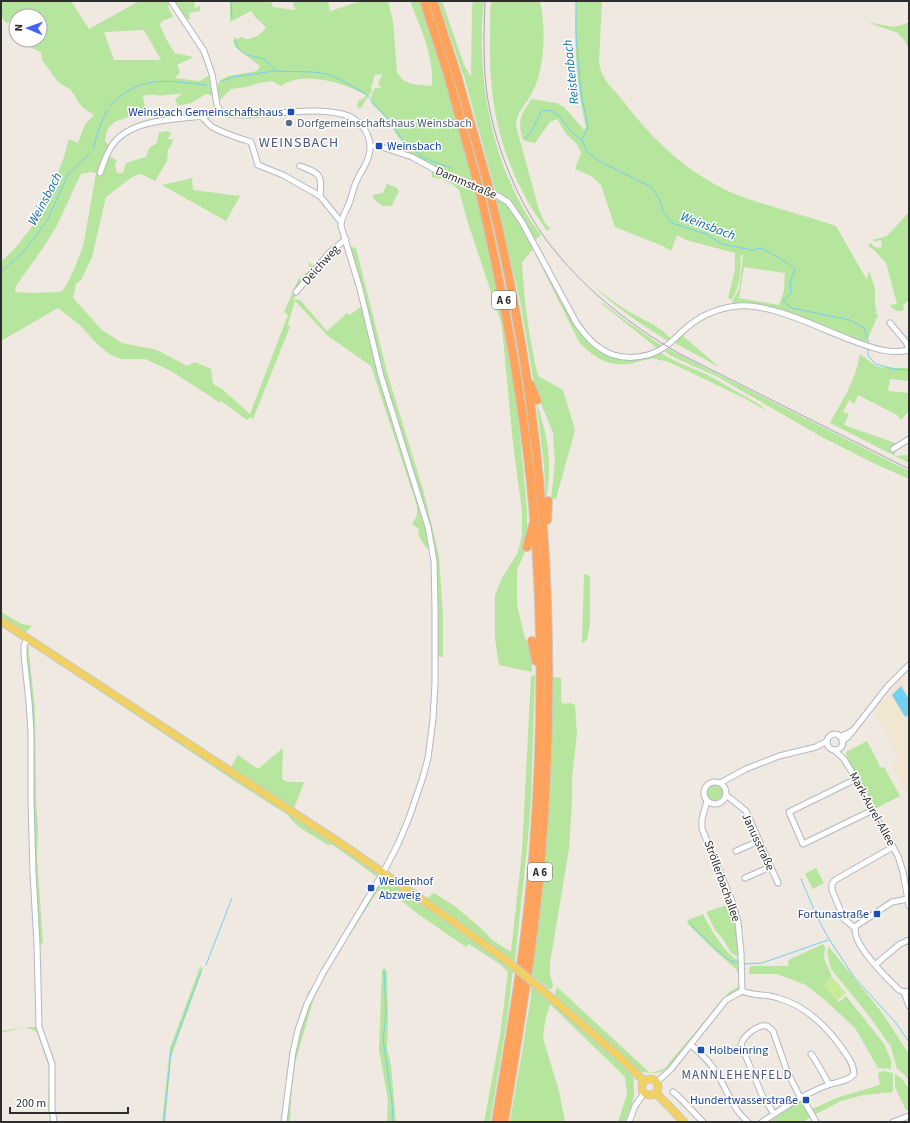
<svg xmlns="http://www.w3.org/2000/svg" width="910" height="1123" font-family="'Source Sans 3',sans-serif">
<rect width="100%" height="100%" fill="#efe9e1"/>
<polygon fill="#f0e6d1" points="901,679 909,693 909,796 891,764 900,759 874,712"/>
<g fill="#b6e59e" fill-rule="evenodd">
<path d="M1,1H71L89,29L139,1H184L185,4L186,1H194L195,8L200,6V11L189,13L190,18L191,19L184,20L171,1L168,6L173,17L162,21L160,25L166,39L175,53L193,57L177,65L180,72L175,78L199,81L212,74L215,96L206,94L191,103L178,106L175,99L182,94C176,93 172,95 166,95C157,97 152,93 143,96L144,104L150,111L147,115L135,108L128,117L114,122L107,130L105,141L110,147L107,154L117,161L115,164L117,173H123L126,163L146,157L149,148L157,143L159,132L168,131L171,133L169,137L166,139H172L173,141L168,150L167,161L155,181L141,174L132,177L106,197L92,257L81,280L76,284L73,298L102,330L122,343L157,350L187,366L195,362L211,369L213,384L222,389L250,414L288,315L284,312L298,280L312,268L308,264L309,262L316,269L296,292L294,300H300L327,331L347,313L350,315L364,304L348,246L356,248L388,376L424,493L439,556L443,617V657L435,656V608L431,547L426,548L418,534L419,529L412,524L417,515V506L371,366L328,336L295,301L288,324L290,327L253,419L250,417L247,420L221,401L219,402L171,371L145,359H121L109,354L96,343L80,325L58,308L1,341V262L16,247L34,224L45,207L64,157L69,139L78,143L85,124L94,115L82,107L71,90L58,82L42,60L41,52L30,47L26,41V40H40V16H16V22L15,20L6,23L1,16ZM144,30L161,60H114L104,32ZM91,172L96,173L84,242C81,254 69,284 61,292L28,293L15,292L16,286C30,266 44,248 56,227C65,210 72,191 81,174Z"/>
<path d="M230,1H271L273,7L295,10L292,1H328L330,11L361,1H388L393,21L397,73L403,80L412,84L432,86C434,56 421,29 410,1H419L450,96L473,181L450,172L447,174L407,153L409,148L399,138L385,117L371,103L372,99H370L375,88H381L378,84L382,74L375,75L371,88L372,91L360,109L357,106L359,100L363,99L366,95C343,83 305,70 281,86L272,81L258,83L247,87L231,89L220,100L217,86L220,80L229,76L257,71L260,66L235,47L233,40L243,37L244,39C254,39 261,35 266,27L256,18L251,11L230,22Z"/>
<path d="M438,1H442L464,65L471,77L472,8L473,1H484C475,78 493,173 541,235L534,241L517,209L509,199L495,190L465,80Z"/>
<path d="M491,1H540C546,27 545,69 532,93C526,105 516,112 516,126L539,210L546,225L550,228L547,231C532,210 519,188 510,164C493,122 489,79 490,35C490,24 490,12 491,1Z"/>
<path d="M576,1H602L599,62C602,82 613,87 624,102C654,142 693,178 740,196C772,208 804,215 836,226L867,280L869,270L875,289V305L877,311L874,312L878,315L866,343L781,311L733,305L732,301L739,290L743,255H741C740,270 741,287 731,300L728,298L735,270V253L686,240L677,235L671,251L663,246L615,227L601,185L591,176L575,169L581,153L577,144L566,134L557,119L550,122L535,143L523,140C520,132 519,122 522,114C525,109 529,104 531,99L557,103L564,107L584,130L586,127C576,86 574,43 576,1ZM744,267L785,273L784,291L779,305L739,298Z"/>
<path d="M909,22V50L905,41L898,33L869,23C887,24 891,31 909,22Z"/>
<polygon points="432,172 475,190 481,206 497,281 516,394 527,509 527,547 517,570 517,604 524,635 532,655 532,672 499,665 495,639 495,595 502,578 518,552 522,535 522,511 513,443 502,328 500,319 467,220 459,190 452,184 442,179 432,177"/>
<polygon points="192,178 193,190 240,196 226,221 162,185"/>
<path d="M387,184L397,188L399,191L392,205C383,208 379,204 373,198V195L383,193Z"/>
<path d="M496,198L509,206L518,220L533,249L534,248L592,345C611,360 637,364 659,352L675,361L708,375L760,405L767,411L744,398L669,362C665,361 660,360 656,359C647,358 637,363 628,364C608,367 592,356 579,342L533,249L522,262C524,301 529,338 538,376L563,390L575,430L556,499H551L555,462L553,433L535,389L520,301Z"/>
<path d="M909,212V300L903,305L904,310C897,313 894,310 890,305L897,304L886,263L874,250L868,246L870,243L875,247L881,248L882,241L877,240V242L872,240L887,236Z"/>
<path d="M594,287C606,296 618,305 631,313C644,320 661,327 671,339L668,341C642,325 617,308 594,287Z"/>
<polygon points="600,301 622,318 662,346 657,348 603,305"/>
<path d="M747,307L757,309C746,309 733,308 723,311C709,315 692,325 683,336L719,367L673,342C699,319 711,310 747,307Z"/>
<polygon points="668,349 909,471 909,479 869,461 822,437 716,376 671,356 665,351"/>
<path d="M860,354C866,358 871,363 876,366C880,368 903,368 909,368V381L890,379L888,391L909,393V410L901,420L897,415L858,395L854,404L849,400L843,412L849,414L844,425L895,443V456L909,455V463L830,423C842,401 856,380 860,354Z"/>
<path d="M536,400C548,438 553,461 546,501L544,466Z"/>
<polygon points="584,574 590,576 590,623 587,640 582,643"/>
<polygon points="1,612 22,624 32,626 25,633 1,618"/>
<path d="M28,638L346,847L513,970L507,1020L490,1122H484L500,1036L508,972L501,965L469,944L466,947L418,914L389,891L381,890L377,892L327,971L313,1001L295,1063L291,1097L290,1122H281L290,1051L296,1029L309,990L313,991L380,879L333,845H328C318,838 293,826 288,815L236,782L28,643L35,709L36,803L38,828L37,857L43,943L37,944L26,641Z"/>
<polygon points="535,675 531,798 528,838 515,961 425,899 434,893 456,907 484,931 492,940 511,952 522,852 531,676"/>
<polygon points="553,677 561,678 561,702 564,704 571,703 575,705 577,734 572,777 572,800 569,849 550,963 550,975 553,984 552,989 549,989 532,975 541,905 547,819"/>
<polygon points="867,741 881,768 884,767 900,796 875,809 851,766 846,754 846,752"/>
<polygon points="283,748 282,779 288,782 304,782 295,806 292,808 230,769 238,755 258,769"/>
<circle cx="715" cy="793" r="8"/>
<polygon points="816,868 824,883 813,889 805,874"/>
<polygon points="730,904 736,926 739,957 731,953 723,939 715,930 706,912"/>
<path d="M703,914C708,925 728,959 739,960L741,985L739,990L728,995L722,1002L669,1067C659,1075 653,1073 641,1072L558,998C554,994 555,992 557,987L650,1073L664,1069L729,992L738,987L739,976L737,970L711,947L687,923L688,920Z"/>
<polygon points="823,944 825,947 824,958 832,977 824,986 839,1002 846,996 884,1044 891,1060 891,1069 878,1068 855,1028 827,1002 806,985 777,974 749,974 750,966 789,966 788,960"/>
<polygon points="829,947 880,1010 909,1054 909,1081 905,1075 897,1069 891,1047 870,1017 831,969 827,952"/>
<polygon points="200,967 203,968 171,1057 165,1122 162,1122 170,1048"/>
<polygon points="384,968 387,971 388,1019 387,1048 391,1066 396,1122 387,1122 388,1100 379,1050 382,971"/>
<path d="M531,985L545,997L547,1001L550,1000L608,1050L634,1078V1095L632,1104L625,1122H618L627,1094L625,1077L550,1004L545,1021L543,1038L559,1091L565,1122H510C515,1089 522,1058 526,1025C528,1012 532,999 531,985Z"/>
<polygon points="25,1027 39,1027 52,1064 54,1122 51,1122 48,1110 49,1067 37,1032 25,1027 1,1033 1,1031"/>
<polygon points="884,1071 893,1073 893,1092 863,1095 841,1101 816,1114 812,1109 839,1097 880,1085 878,1073"/>
<polygon points="895,1074 902,1079 909,1089 909,1110 906,1110 895,1087"/>
<polygon points="800,1101 803,1103 811,1117 803,1122 769,1122"/>
</g>
<polygon fill="#c9ec9a" points="832,977 846,993 837,1001 824,986"/>
<polygon fill="#75cff0" points="901,686 909,699 909,715 905,717 892,695"/>
<g fill="none" stroke-linecap="round" stroke-linejoin="round">
<g stroke="#75cff0" stroke-width="1">
<polyline points="231,1 232,17"/>
<polyline points="576,1 576,35 581,93 588,127 582,140"/>
<path d="M235,38C240,63 255,51 269,63C271,65 273,68 275,71"/>
<polyline points="222,81 233,77 275,71 312,72 328,74 345,82 366,94 369,97"/>
<polyline points="370,99 389,120 405,144 424,158 451,168"/>
<path d="M110,106C113,101 118,99 122,95C150,75 175,82 206,85"/>
<path d="M525,139L532,130L542,110L552,111L559,116L572,133L582,140L587,152L599,161L651,187L659,198L663,211L672,223L706,234L722,244L752,250L762,248C773,255 785,260 795,269L790,283L791,293L783,301L792,308L850,320L864,328L868,340V343"/>
<polyline points="93,149 99,129 107,110"/>
<polyline points="1,272 24,251 38,233 48,219 68,174 90,153"/>
<polyline points="868,348 868,355 875,364 894,369 909,370"/>
<polyline points="801,879 818,919 829,939 854,977 896,1023 909,1042"/>
<polyline points="690,922 694,928 726,958 732,961 740,963"/>
<polyline points="743,964 762,963 828,940"/>
<polyline points="206,965 232,898"/>
<polyline points="384,971 386,1014 383,1039 392,1102 393,1122"/>
<polyline points="164,1122 171,1051 201,972"/>
</g>
<g stroke="#b4b7c1" stroke-width="7">
<g id="minor">
<path d="M171,1L204,51L212,74L217,105L222,113C262,120 303,105 342,114C360,118 374,136 369,155C367,164 361,171 357,180C353,188 352,197 348,206C345,213 341,218 341,226L360,289L381,376L428,527L434,561L435,608V683L433,719L428,758L423,777L409,818L398,844L383,873L323,973L307,1004L298,1030L293,1052L284,1122"/>
<path d="M202,117C206,121 210,126 214,128C226,134 238,138 251,142L258,165L283,175L320,196L341,222"/>
<path d="M370,146H379L412,157L452,179L498,196L508,202L522,222L577,324C584,333 590,342 600,348C617,361 645,360 663,348C671,343 677,336 684,330C699,316 717,308 738,306C771,303 819,328 851,340C870,347 889,355 909,350"/>
<path d="M300,166C321,174 322,174 320,196"/>
<path d="M100,173C103,164 106,155 111,147C125,124 160,120 184,118C198,116 206,118 219,110"/>
<polyline points="296,292 329,253 346,239"/>
<polyline points="890,323 906,342 909,349"/>
<polyline points="893,449 909,439"/>
<polyline points="28,638 24,645 24,655 29,702 31,732 31,800 33,873 37,944 39,1027 52,1064 52,1109 54,1122"/>
<circle cx="835" cy="742" r="8"/>
<polyline points="840,737 852,731"/>
<polyline points="842,741 848,737 888,686 909,665"/>
<polyline points="834,750 844,759 856,779 882,828 898,856 903,872 909,906"/>
<polyline points="856,779 789,812 803,844 873,810"/>
<circle cx="715" cy="793" r="11"/>
<polyline points="720,783 746,769 779,756 816,747 827,741"/>
<polyline points="726,795 746,811 778,883"/>
<polyline points="707,801 702,819 702,829 732,901 738,922 741,953 742,991"/>
<polyline points="736,851 759,841"/>
<polyline points="745,878 770,867"/>
<path d="M908,899L892,902L856,926C849,942 888,979 899,990L904,992L909,991"/>
<polyline points="855,928 844,919 832,890 832,884 835,880 893,847"/>
<polyline points="876,964 900,944 909,940"/>
<path d="M742,991C752,996 767,994 778,998C807,1006 830,1030 846,1054C850,1060 854,1066 854,1074C849,1081 837,1082 828,1085C804,1094 783,1108 762,1122"/>
<polyline points="904,992 909,1006"/>
<path d="M691,1045C700,1053 710,1061 716,1072C727,1089 732,1109 748,1122"/>
<polyline points="811,1054 814,1058 829,1084"/>
<polyline points="657,1082 671,1069 726,1000 742,991"/>
<polyline points="673,1092 678,1096 703,1122"/>
<polyline points="802,1097 816,1122"/>
<path d="M774,1114L762,1095L741,1045C743,1036 758,1024 767,1026L773,1031L787,1071L800,1097"/>
<polyline points="629,1122 635,1106 644,1093"/>
<polyline points="893,1122 909,1116"/>
</g>
</g>
<g stroke="#c9c9c9" stroke-width="9">
<g id="major">
<polyline points="1,621 346,847 448,918 506,960"/>
<polyline points="541,989 621,1058 644,1081"/>
<circle cx="650" cy="1087" r="8"/>
<polyline points="656,1093 684,1122"/>
</g>
</g>
<g stroke="#c9c9c9" stroke-width="10">
<g id="highway">
<polyline points="424,1 448,75 476,177"/>
<polyline points="433,1 456,72 487,181"/>
<path d="M482,201C497,267 510,332 520,398C542,541 545,687 535,831C529,929 512,1025 496,1122"/>
<path d="M493,206C546,423 559,648 540,870C532,954 518,1038 504,1122"/>
<polyline points="530,384 537,400"/>
<polyline points="547,520 548,501"/>
<polyline points="527,547 533,525"/>
<polyline points="532,641 536,661"/>
</g>
</g>
<use href="#minor" stroke="#fff" stroke-width="5"/>
<use href="#major" stroke="#f2d163" stroke-width="7"/>
<use href="#highway" stroke="#ffa35c" stroke-width="8"/>
<path stroke="#a3a6b8" stroke-width="1" d="M485,1C484,29 483,58 486,86C492,141 519,208 555,251C589,293 632,326 678,353L909,469"/>
<g stroke="#c9c9c9" stroke-width="9" stroke-linecap="butt">
<polyline id="major-bridge" points="506,960 541,989"/>
</g>
<g stroke="#c9c9c9" stroke-width="10" stroke-linecap="butt">
<g id="highway-bridge">
<polyline points="476,177 482,201"/>
<polyline points="487,181 493,206"/>
</g>
</g>
<use href="#major-bridge" stroke="#f2d163" stroke-width="7"/>
<use href="#highway-bridge" stroke="#ffa35c" stroke-width="8"/>
</g>
<g fill="#1a4fb4" stroke="#fff" stroke-width="1.5">
<rect x="287" y="108" width="8" height="8" rx="2"/>
<rect x="375" y="142" width="8" height="8" rx="2"/>
<rect x="367" y="884" width="8" height="8" rx="2"/>
<rect x="873" y="910" width="8" height="8" rx="2"/>
<rect x="697" y="1046" width="8" height="8" rx="2"/>
<rect x="802" y="1096" width="8" height="8" rx="2"/>
</g>
<circle fill="#5c6f8a" stroke="#fff" stroke-width="1.5" cx="289" cy="123" r="4"/>
<g text-anchor="middle" dominant-baseline="central" stroke-width="3" stroke-linejoin="round" paint-order="stroke">
<g fill="#fff" stroke="#6d6d6d" stroke-width="1">
<rect x="492" y="291" width="24" height="18" rx="3"/>
<rect x="528" y="863" width="24" height="18" rx="3"/>
</g>
<g font-size="11" font-weight="bold" fill="#2e2e2e">
<text x="504" y="300">A 6</text>
<text x="540" y="872">A 6</text>
</g>
<g font-size="12" fill="#164399" stroke="#fff" text-anchor="end">
<text x="283" y="112">Weinsbach Gemeinschaftshaus</text>
<text x="387" y="146" text-anchor="start">Weinsbach</text>
<text x="379" y="881" text-anchor="start">Weidenhof<tspan x="379" dy="14">Abzweig</tspan></text>
<text x="869" y="914">Fortunastraße</text>
<text x="709" y="1050" text-anchor="start">Holbeinring</text>
<text x="798" y="1100">Hundertwasserstraße</text>
</g>
<g font-size="12" fill="#4e5e75" stroke="#fff" text-anchor="start">
<text x="297" y="123">Dorfgemeinschaftshaus Weinsbach</text>
</g>
<g font-size="12" fill="#2e2e2e" stroke="#fff">
<text transform="translate(466 183) rotate(23)">Dammstraße</text>
<text transform="translate(321 265) rotate(-48)">Deichweg</text>
<text transform="translate(872 809) rotate(61)">Mark-Aurel-Allee</text>
<text transform="translate(758 842) rotate(65)">Janusstraße</text>
<text transform="translate(722 881) rotate(70)">Ströllerbachallee</text>
</g>
<g font-size="13" font-style="italic" fill="#0d6fa3" stroke="#fff">
<text transform="translate(571 72) rotate(-96)">Reistenbach</text>
<text transform="translate(45 199) rotate(-62)">Weinsbach</text>
<text transform="translate(708 226) rotate(21)">Weinsbach</text>
</g>
<g font-size="13" letter-spacing="1" fill="#4d5680" stroke="#fff">
<text x="737" y="1075">MANNLEHENFELD</text>
</g>
<g font-size="14" letter-spacing="1" fill="#4d5680" stroke="#fff">
<text x="299" y="143">WEINSBACH</text>
</g>
</g>
<rect width="910" height="1123" fill="none" stroke="#2e2e2e" stroke-width="4"/>
<g transform="translate(28 28) rotate(272)"><circle r="19" fill="#ffffff" stroke="#ababab"/>
<path d="M0-3L7 15L0 10L-7 15Z" fill="#4264fb"/>
<text y="-6" font-size="11" font-weight="bold" text-anchor="middle" fill="#2e2e2e">N</text>
</g>
<path d="M10 1107v6h118v-6" fill="none" stroke="#2e2e2e" stroke-width="2"/>
<text x="16" y="1107" font-size="12" fill="#2e2e2e" stroke="#ffffff" stroke-width="3" paint-order="stroke">200 m</text>
</svg>
